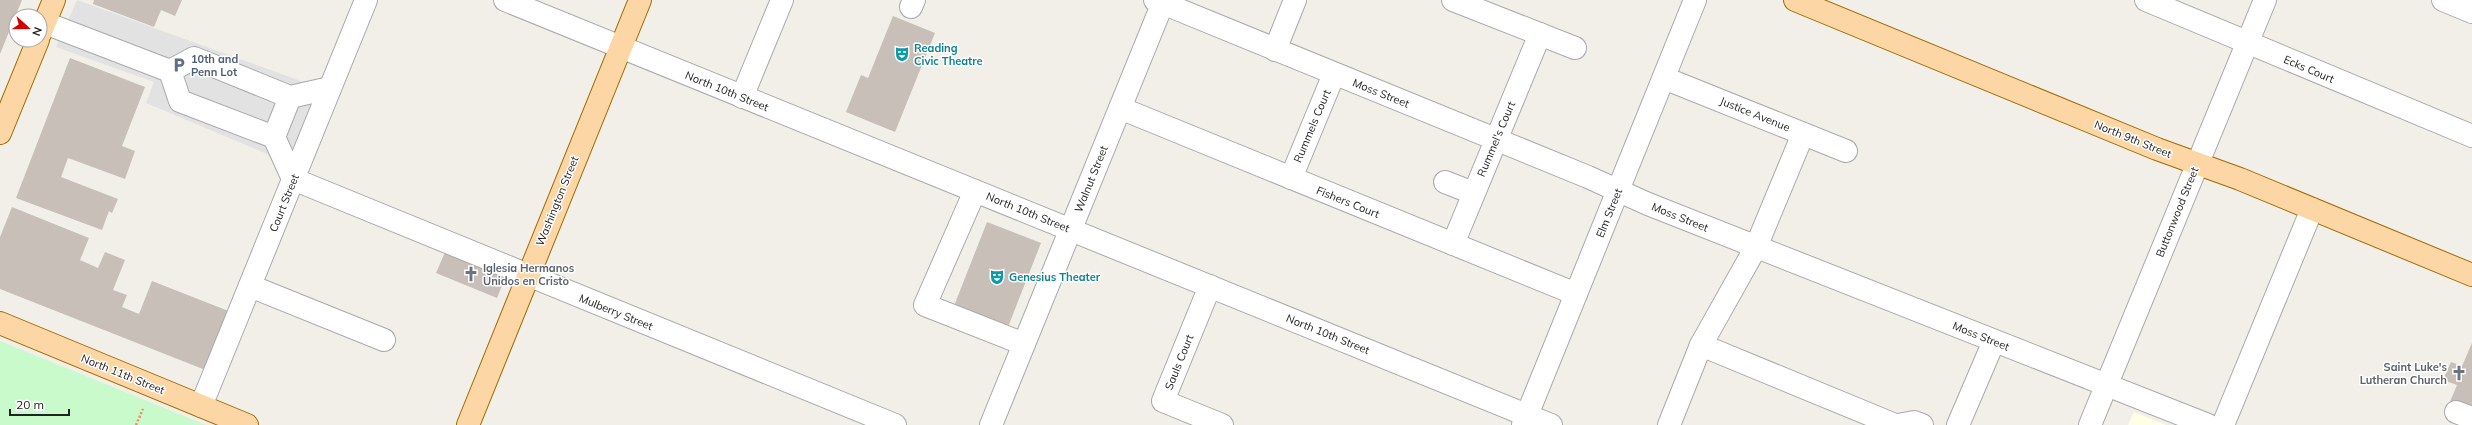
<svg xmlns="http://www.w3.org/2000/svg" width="2472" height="425" font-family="Mulish,sans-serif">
<rect width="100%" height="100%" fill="#f2efe9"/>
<polygon fill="#ffffe5" points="2134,412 2166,425 2128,425"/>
<polygon fill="#c8facc" points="0,341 206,425 0,425"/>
<polygon fill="#e2e2e2" points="77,0 320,88 291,164 146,103 154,82 56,47"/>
<g fill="#c7bfb8">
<polygon points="0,0 22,0 0,54"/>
<polygon points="94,0 182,0 175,16 161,10 154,27 93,4"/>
<polygon points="893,16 935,33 895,132 846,112 861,75 868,78"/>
<polygon points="70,58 145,87 122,146 135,151 125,179 68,158 61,177 118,199 112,213 109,211 102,230 16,198"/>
<polygon points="12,207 89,238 80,260 98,268 105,252 125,260 113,290 127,295 122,307 139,314 152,281 231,312 208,371 0,289 0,237"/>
<polygon points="987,222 1041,243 1006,332 952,311"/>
<polygon points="446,250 506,275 497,298 436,273"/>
<polygon points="2472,343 2472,414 2449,404 2457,385 2443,380 2451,362 2462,366"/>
</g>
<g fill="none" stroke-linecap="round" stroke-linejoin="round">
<g stroke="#a9a9a9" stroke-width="24">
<g id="minor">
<polyline points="505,0 1551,425"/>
<polyline points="1155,0 1588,177 1648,204 2208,425"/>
<polyline points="1453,0 1575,48"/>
<polyline points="2146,0 2472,136"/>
<polyline points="2443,0 2472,12"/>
<polyline points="911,7 914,0"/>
<polyline points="45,23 170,71"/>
<polyline points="1275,50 1295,0"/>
<polyline points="1664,78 1846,151"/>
<polyline points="330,88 290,97 194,58 170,71 180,101 274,137 293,179 895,425"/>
<polyline points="742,97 782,0"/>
<polyline points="1120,108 1576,294"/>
<polyline points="274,137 290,97"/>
<polyline points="1291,178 1334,74"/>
<polyline points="1445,182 1473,193"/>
<polyline points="975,191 925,305 1024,344"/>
<polyline points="1453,244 1540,34"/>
<polyline points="250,286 384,340"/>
<polyline points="1210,286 1163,401 1222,425"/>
<polyline points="1701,345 1895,425"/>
<polyline points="201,406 366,0"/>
<polyline points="2456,412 2472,418"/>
<polyline points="991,425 1164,0"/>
<polyline points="1523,425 1695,0"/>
<polyline points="1669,425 1701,345 1756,247 1803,134"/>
<polyline points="1898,425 1914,422 1922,425"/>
<polyline points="1958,425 1994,341"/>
<polyline points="2090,425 2265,0"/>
<polyline points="2223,425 2312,209"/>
</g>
</g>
<g stroke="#a06b00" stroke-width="24">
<g id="major">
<polyline points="1795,0 2157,149 2240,179 2472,275"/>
<polyline points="40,34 54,0"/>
<polyline points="0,133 38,40"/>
<polyline points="0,323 247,425"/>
<polyline points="468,425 640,0"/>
</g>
</g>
<polyline stroke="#fa8072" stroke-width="2.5" stroke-dasharray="2 2" stroke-linecap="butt" points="136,425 143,409"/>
<use href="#minor" stroke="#fff" stroke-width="22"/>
<use href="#major" stroke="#fcd6a4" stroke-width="22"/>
</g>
<defs>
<g id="theatre-bare" transform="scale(1.2)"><path d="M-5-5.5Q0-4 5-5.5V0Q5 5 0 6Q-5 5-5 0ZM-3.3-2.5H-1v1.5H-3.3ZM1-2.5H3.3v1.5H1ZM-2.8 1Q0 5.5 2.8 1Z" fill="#0f9aa8" stroke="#fff" stroke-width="2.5" paint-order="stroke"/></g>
<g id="parking-bare" transform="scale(1.2)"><path d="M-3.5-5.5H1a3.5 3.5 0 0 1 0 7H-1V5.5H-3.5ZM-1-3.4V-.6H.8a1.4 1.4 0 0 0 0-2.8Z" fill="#5c6f8a" stroke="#fff" stroke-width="2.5" paint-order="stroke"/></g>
<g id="church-bare" transform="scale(1.2)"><path d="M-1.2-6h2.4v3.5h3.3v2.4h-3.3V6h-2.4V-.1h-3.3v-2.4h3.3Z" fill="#6b7280" stroke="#fff" stroke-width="2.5" paint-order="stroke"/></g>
</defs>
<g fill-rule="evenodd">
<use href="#theatre-bare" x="902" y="54"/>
<use href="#parking-bare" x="179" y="65"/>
<use href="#church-bare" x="471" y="274"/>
<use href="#theatre-bare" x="997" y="277"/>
<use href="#church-bare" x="2459" y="373"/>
</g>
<g text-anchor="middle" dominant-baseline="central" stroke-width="3" stroke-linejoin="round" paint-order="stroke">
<g font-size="11" font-weight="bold" fill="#0d838f" stroke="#fff" text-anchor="start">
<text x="914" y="48">Reading<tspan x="914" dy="13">Civic Theatre</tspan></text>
<text x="1009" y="277">Genesius Theater</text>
</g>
<g font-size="11" font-weight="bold" fill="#4e5e75" stroke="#fff" text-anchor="start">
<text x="191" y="59">10th and<tspan x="191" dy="13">Penn Lot</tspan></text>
</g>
<g font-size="11" fill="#222" stroke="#fff">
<text transform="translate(2309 69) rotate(23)">Ecks Court</text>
<text transform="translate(727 91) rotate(22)">North 10th Street</text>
<text transform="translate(1381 93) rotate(22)">Moss Street</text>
<text transform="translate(1755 114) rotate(22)">Justice Avenue</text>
<text transform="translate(1312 126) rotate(-67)">Rummels Court</text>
<text transform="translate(1496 139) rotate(-67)">Rummel's Court</text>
<text transform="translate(2133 139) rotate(22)">North 9th Street</text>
<text transform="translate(1091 179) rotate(-68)">Walnut Street</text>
<text transform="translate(557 201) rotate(-68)">Washington Street</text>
<text transform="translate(1348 202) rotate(22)">Fishers Court</text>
<text transform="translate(284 203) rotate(-68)">Court Street</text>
<text transform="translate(1028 212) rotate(22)">North 10th Street</text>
<text transform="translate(2177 212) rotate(-68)">Buttonwood Street</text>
<text transform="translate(1609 213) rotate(-68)">Elm Street</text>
<text transform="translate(1680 217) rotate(22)">Moss Street</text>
<text transform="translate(616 312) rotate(22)">Mulberry Street</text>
<text transform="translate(1328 334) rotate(22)">North 10th Street</text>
<text transform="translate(1981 336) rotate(22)">Moss Street</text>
<text transform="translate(1179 362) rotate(-68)">Sauls Court</text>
<text transform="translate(123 374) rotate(22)">North 11th Street</text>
</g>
<g font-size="11" font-weight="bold" fill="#5b616d" stroke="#fff" text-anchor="start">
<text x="483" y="268">Iglesia Hermanos<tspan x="483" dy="13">Unidos en Cristo</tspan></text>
<text x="2447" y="367" text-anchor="end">Saint Luke's<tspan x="2447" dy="13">Lutheran Church</tspan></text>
</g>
</g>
<g transform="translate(28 28) rotate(111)"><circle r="19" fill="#ffffff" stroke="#a7a7a7"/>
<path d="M0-3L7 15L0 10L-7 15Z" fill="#d40000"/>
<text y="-6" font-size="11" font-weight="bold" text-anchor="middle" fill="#222222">N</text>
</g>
<path d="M10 409v6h59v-6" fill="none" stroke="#222222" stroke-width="2"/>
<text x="16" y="409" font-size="12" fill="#222222" stroke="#ffffff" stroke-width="3" paint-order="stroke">20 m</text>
</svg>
